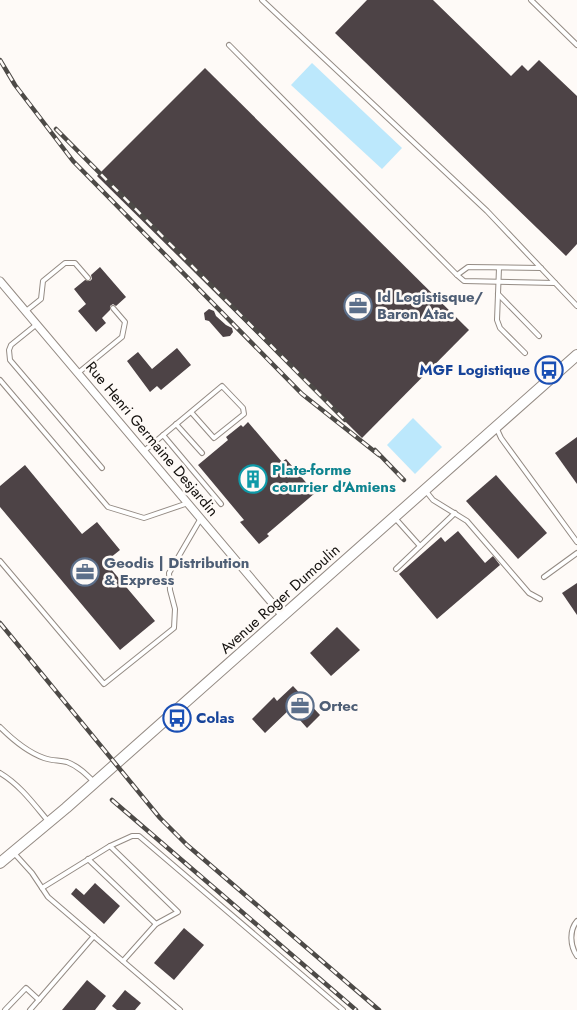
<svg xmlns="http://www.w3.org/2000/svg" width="577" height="1010" font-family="Jost,sans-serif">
<rect width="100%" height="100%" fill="#fefaf7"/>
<g fill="#bce8fc">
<polygon points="312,63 402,148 382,169 291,85"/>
<polygon points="413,418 442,447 415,474 387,445"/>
</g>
<g fill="#4d4346">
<polygon points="367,0 433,0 511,76 522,65 528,71 539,60 577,96 577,244 566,256 335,33"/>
<polygon points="205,68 469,330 362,438 97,176"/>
<polygon points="100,267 126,297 116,306 113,304 110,306 110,310 102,318 106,323 96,332 78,311 86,304 74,289 85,280 90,281 92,279 91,275"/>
<polygon points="209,309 214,311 216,316 226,325 232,328 233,332 230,336 223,337 209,321 205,320 204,313"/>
<polygon points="177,348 191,365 161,390 157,386 150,392 127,361 138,352 152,369"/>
<polygon points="248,422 282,462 286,459 315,493 267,534 269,536 259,544 240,522 244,520 198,465 228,440 226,437 241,425 243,427"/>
<polygon points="577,437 577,484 555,453"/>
<polygon points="25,465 82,534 97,522 120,550 105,562 155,621 120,650 0,507 0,486"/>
<polygon points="496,475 547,533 518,559 466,501"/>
<polygon points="458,531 485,563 493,556 500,565 437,619 399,574 441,537 445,542"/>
<polygon points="577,583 577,615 562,593"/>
<polygon points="337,627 360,650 331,676 310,653"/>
<polygon points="293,686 320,715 307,728 290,709 265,733 252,719 274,697 277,701"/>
<polygon points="95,883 120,906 104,924 71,894 76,888 84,895"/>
<polygon points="184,928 204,945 174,980 154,963"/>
<polygon points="87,980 106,996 95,1010 62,1010"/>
<polygon points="125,990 141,1003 135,1010 117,1010 112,1006"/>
</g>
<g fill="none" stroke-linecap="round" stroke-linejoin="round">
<g stroke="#948b84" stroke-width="6">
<g id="lane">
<polyline points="262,0 487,211 577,306"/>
<polyline points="531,0 577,45"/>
<polyline points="229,45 457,275"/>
<polyline points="499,268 497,320 500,328 525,353"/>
<polyline points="541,268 468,267 457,275 464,281 555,283"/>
<polyline points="498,294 539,336"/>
<polyline points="26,311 41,299 43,281 65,263 75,263 88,278"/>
<polyline points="37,324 11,345 9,350 10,360 102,468"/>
<polyline points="78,373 122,337 125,322 113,308"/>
<polyline points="0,380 108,507 144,518 188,503"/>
<polyline points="176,424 202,453"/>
<polyline points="496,427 501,438 577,542"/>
<polyline points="163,435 221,504"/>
<polyline points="144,451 222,386 243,408 244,414 214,438 191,412"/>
<polyline points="425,490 433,500 467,521 529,593 540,599"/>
<polyline points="395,518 420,546"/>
<polyline points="0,561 104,684 174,628 175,609 170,590 169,573 201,518"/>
<polyline points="396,569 455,513"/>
<polyline points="544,577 577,553"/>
<path d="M0,727C12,739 27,752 44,758C52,761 59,760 67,762C78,766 86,774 95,783"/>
<path d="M0,773C20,785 33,803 48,821"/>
<polyline points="110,846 132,836 139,836 343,1010"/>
<polyline points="13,852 32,873 48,897 180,1010"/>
<polyline points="88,859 156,924"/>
<polyline points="42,888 110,846 178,912 156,924 123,961"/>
<path d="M577,921C569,930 570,946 577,956"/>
<polyline points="5,1010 26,988 39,1000"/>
<polyline points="30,1010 94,936"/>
</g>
</g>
<g stroke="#948b84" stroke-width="9">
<polyline id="street" points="0,281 283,616"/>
</g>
<g stroke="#948b84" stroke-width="12">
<polyline id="secondary" points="0,863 66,808 577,355"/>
</g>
<use href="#lane" stroke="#fff" stroke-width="4"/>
<use href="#street" stroke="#fff" stroke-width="7"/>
<use href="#secondary" stroke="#fff" stroke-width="10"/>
<g stroke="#4d4a47" stroke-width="4.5">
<g id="rail">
<polyline points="0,60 15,85 73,161 302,394 379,455"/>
<polyline points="56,129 345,420"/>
<polyline points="375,450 404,480"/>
<polyline points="0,623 160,818 187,845 379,1010"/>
<polyline points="112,800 356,1010"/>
</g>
</g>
<use href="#rail" stroke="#fefaf7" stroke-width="2.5" stroke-dasharray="8" stroke-linecap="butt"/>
</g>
<defs>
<g id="office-ring" transform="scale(1.4375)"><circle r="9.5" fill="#fefaf7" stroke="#5c6f8a" stroke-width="1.5"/><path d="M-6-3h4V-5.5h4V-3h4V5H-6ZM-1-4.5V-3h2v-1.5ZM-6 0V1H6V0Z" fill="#5c6f8a"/></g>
<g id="bus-ring" transform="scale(1.4375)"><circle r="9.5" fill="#fefaf7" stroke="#1a4fb4" stroke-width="1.5"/><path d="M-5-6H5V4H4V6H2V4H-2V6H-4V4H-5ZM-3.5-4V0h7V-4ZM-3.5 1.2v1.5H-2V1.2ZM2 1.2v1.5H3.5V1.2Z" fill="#1a4fb4"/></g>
<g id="building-ring" transform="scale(1.4375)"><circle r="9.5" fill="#fefaf7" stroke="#0f9aa8" stroke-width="1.5"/><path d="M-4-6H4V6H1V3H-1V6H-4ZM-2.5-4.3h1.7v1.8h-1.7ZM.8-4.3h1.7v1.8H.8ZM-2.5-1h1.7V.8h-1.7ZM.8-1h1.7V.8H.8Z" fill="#0f9aa8"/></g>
</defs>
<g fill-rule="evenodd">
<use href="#office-ring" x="358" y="306"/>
<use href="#bus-ring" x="549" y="370"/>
<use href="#building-ring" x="253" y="479"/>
<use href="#office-ring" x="85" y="572"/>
<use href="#office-ring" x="300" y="706"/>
<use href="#bus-ring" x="177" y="718"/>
</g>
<g text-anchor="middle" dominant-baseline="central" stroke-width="5" stroke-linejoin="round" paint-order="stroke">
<g font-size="15" font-weight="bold" fill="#4e5e75" stroke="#fefaf7" text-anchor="start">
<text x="377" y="297">Id Logistisque/<tspan x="377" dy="17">Baron Atac</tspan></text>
<text x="104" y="563">Geodis | Distribution<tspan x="104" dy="17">&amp; Express</tspan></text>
<text x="319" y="706">Ortec</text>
</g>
<g font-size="15" font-weight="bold" fill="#164399" stroke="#fefaf7" text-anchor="end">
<text x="530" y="370">MGF Logistique</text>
<text x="196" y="718" text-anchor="start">Colas</text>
</g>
<g font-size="15" fill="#13100d" stroke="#fefaf7">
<text transform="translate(152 439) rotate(50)">Rue Henri Germaine Desjardin</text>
<text transform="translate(280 599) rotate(-42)">Avenue Roger Dumoulin</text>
</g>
<g font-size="15" font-weight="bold" fill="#0d838f" stroke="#fefaf7" text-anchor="start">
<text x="272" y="470">Plate-forme<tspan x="272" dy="17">courrier d'Amiens</tspan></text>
</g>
</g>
</svg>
